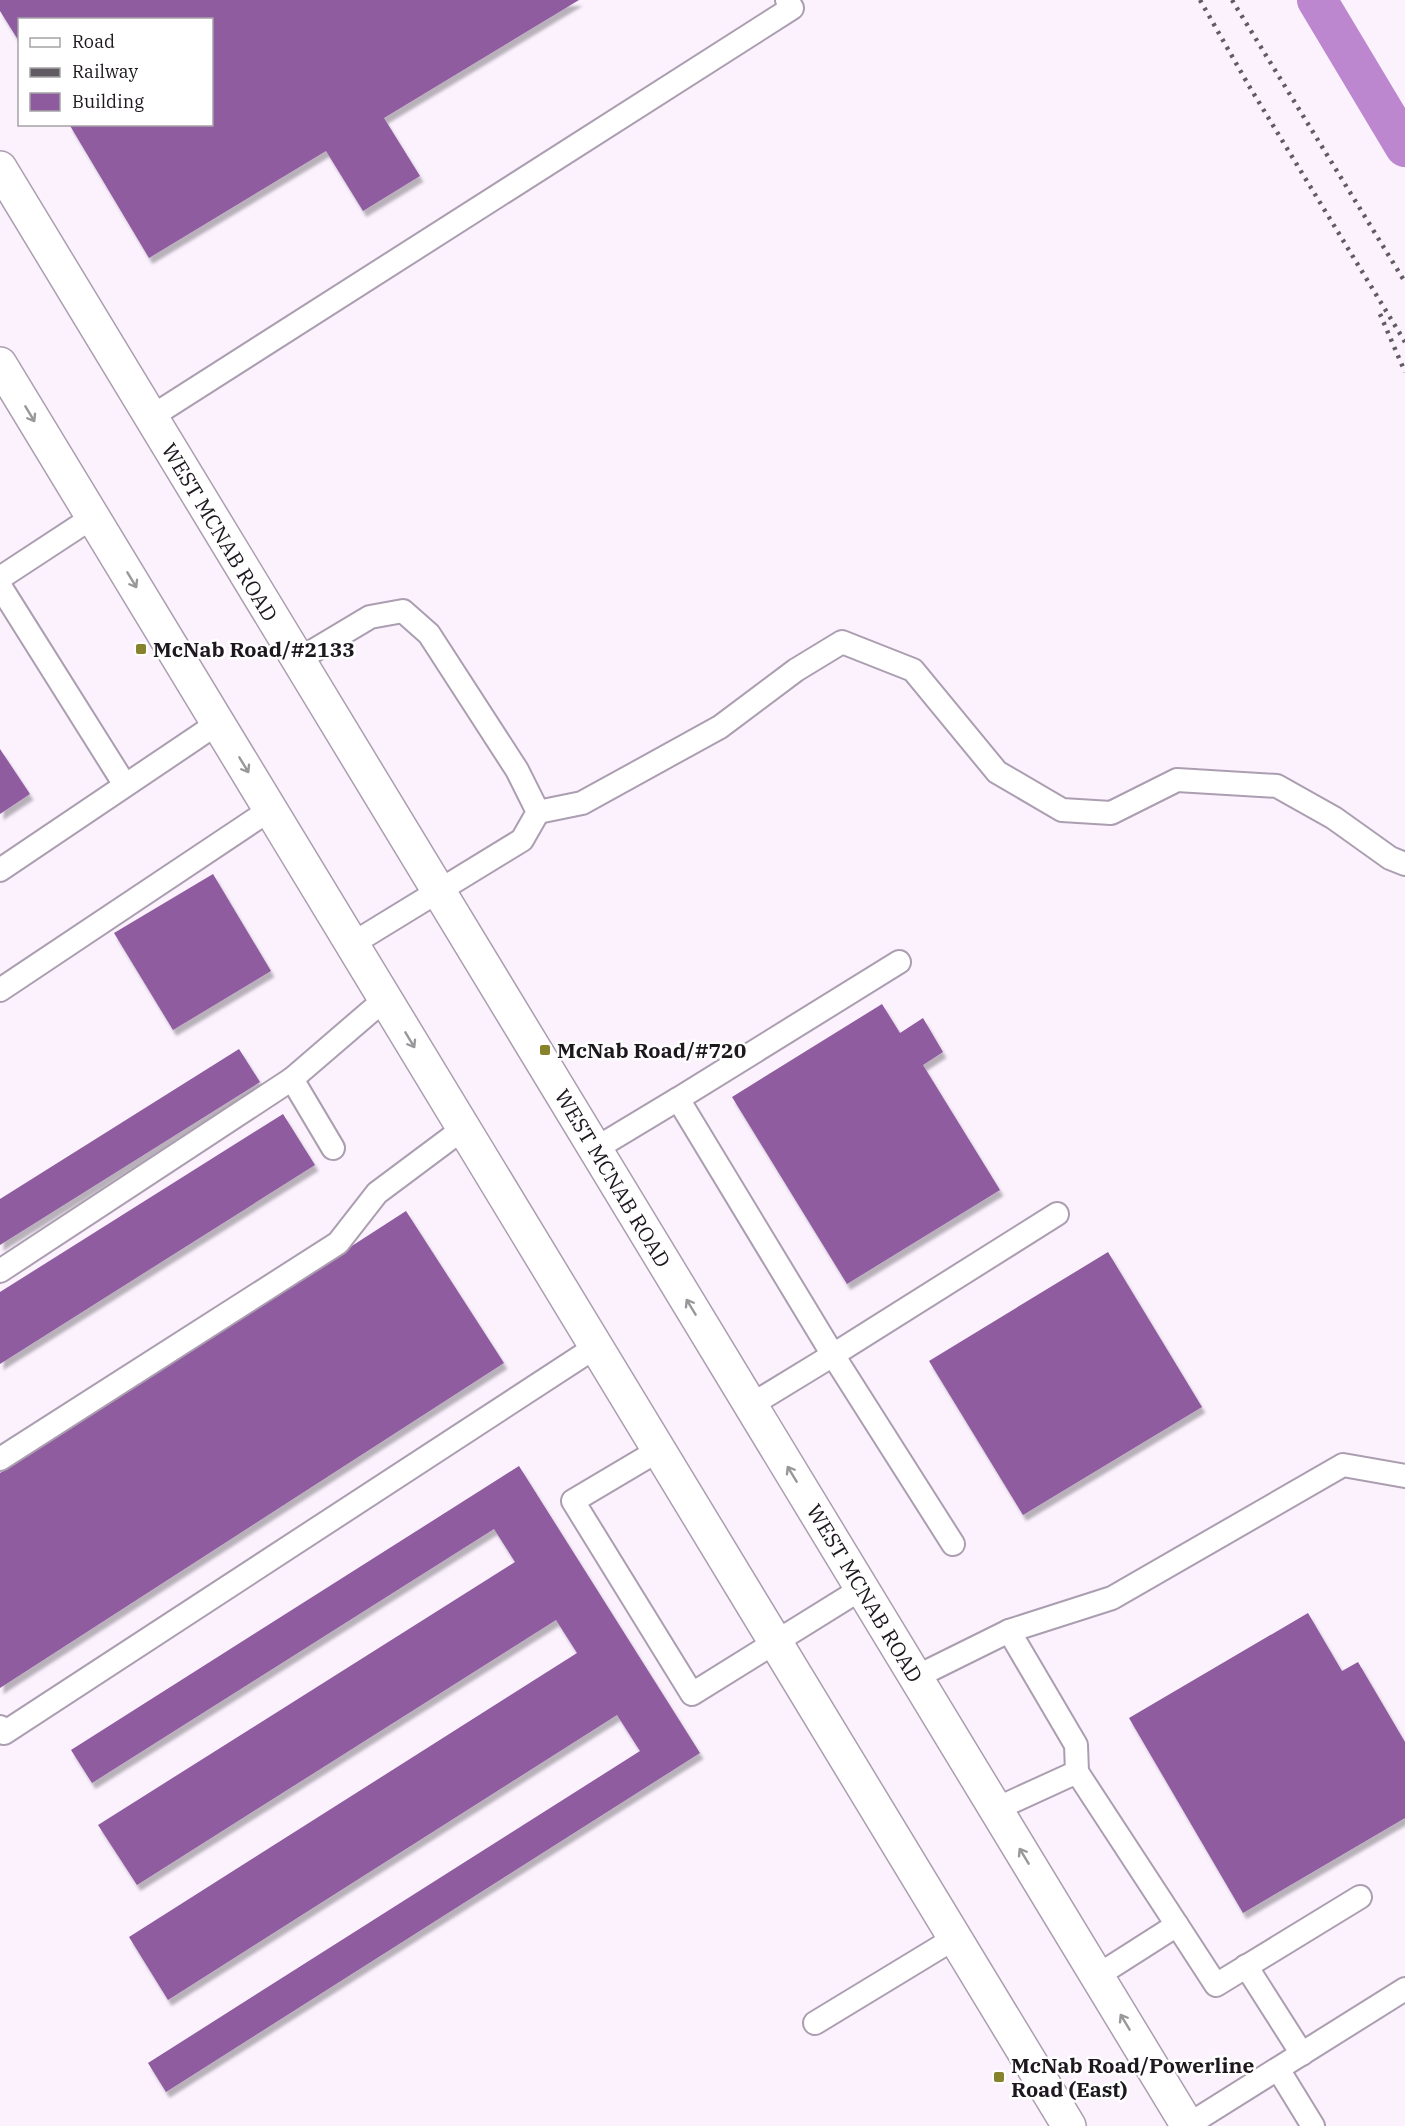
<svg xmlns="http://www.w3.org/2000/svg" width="1405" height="2126" font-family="'IBM Plex Serif',serif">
<defs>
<filter id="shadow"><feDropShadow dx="3.5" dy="6" stdDeviation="1.5" flood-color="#0004"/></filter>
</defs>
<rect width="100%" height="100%" fill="#fbf2fe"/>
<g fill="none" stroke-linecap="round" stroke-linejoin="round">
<polyline stroke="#bc87ce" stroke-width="40" points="1317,0 1405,147"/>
</g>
<g fill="#8f5b9f" filter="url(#shadow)">
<polygon points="0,0 579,0 384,118 420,176 363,211 326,151 149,258 69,124 212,124 212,20 20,20 20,43 0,11"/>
<polygon points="0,749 30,794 0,814"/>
<polygon points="213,874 271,971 173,1030 114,933"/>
<polygon points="882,1004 900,1033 923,1018 943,1052 923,1065 1000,1190 847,1284 732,1097"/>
<polygon points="239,1049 260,1082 0,1245 0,1199"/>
<polygon points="283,1114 315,1165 0,1364 0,1292"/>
<polygon points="406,1211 504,1363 0,1688 0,1473"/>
<polygon points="1108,1252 1202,1407 1023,1515 929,1361"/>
<polygon points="519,1466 700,1753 166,2092 148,2063 640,1751 617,1715 168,2000 129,1937 577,1653 556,1620 137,1885 98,1825 515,1562 494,1529 92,1783 71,1750"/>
<polygon points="1308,1613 1342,1671 1358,1662 1405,1742 1405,1818 1243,1913 1129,1718"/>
</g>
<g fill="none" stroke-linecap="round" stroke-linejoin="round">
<g stroke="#ac9eb1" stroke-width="26">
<g id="service">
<polyline points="151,417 792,8 787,0"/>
<polyline points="0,578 93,517"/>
<polyline points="0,586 125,785"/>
<polyline points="298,660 370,617 403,611 429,634 517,770 538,812 522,840 352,944"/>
<polyline points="538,812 582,803 720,727 796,670 842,642 913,670 997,772 1062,810 1111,813 1177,780 1277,786 1334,818 1390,858 1405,864"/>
<polyline points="0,870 218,723"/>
<polyline points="0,990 271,809"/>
<polyline points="292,1079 333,1148"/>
<polyline points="678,1099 899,962"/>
<polyline points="595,1149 678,1099 833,1355 1057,1214"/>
<polyline points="0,1271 292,1079 385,999"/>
<polyline points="751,1405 833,1355 953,1544"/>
<polyline points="659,1450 573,1501 692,1694 861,1589"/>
<polyline points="0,1459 338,1243 377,1193 464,1128"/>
<polyline points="1009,1631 1076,1745 1077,1772"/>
<polyline points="916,1677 1009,1631 1112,1598 1343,1465 1405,1476"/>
<polyline points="0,1727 4,1733 597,1346"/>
<polyline points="996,1809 1077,1772 1177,1925"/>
<polyline points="1246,1966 1302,2054"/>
<polyline points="1097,1976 1177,1925 1216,1985 1360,1897"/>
<polyline points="815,2023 955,1938"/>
<polyline points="1278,2069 1313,2126"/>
<polyline points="1188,2125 1405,1989"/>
</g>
</g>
<g stroke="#ac9eb1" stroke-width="36">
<g id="secondary">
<polyline points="0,168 1188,2126"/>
<polyline points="0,364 1069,2126"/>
</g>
</g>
<use href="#service" stroke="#fff" stroke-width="22"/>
<use href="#secondary" stroke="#fff" stroke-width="33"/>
<g stroke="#615b63" stroke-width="4.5" stroke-dasharray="3 6" stroke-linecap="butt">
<polyline points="1200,0 1249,86 1405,342"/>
<polyline points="1232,0 1405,282"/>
<polyline points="1380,314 1405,372"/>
</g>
</g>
<defs><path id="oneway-shaft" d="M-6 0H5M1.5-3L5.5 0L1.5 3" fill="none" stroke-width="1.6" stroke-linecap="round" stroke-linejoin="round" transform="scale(1.5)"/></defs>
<g stroke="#99979a">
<use href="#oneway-shaft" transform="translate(30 414) rotate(59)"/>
<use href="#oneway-shaft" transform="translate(132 580) rotate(59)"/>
<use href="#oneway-shaft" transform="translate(244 765) rotate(59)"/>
<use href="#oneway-shaft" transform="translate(410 1040) rotate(59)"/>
<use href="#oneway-shaft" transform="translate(691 1307) rotate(-121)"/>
<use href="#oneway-shaft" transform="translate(792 1474) rotate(-121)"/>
<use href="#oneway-shaft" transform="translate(1024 1856) rotate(-121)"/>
<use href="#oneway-shaft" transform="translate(1125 2022) rotate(-121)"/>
</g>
<g fill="#86832c" stroke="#fff" stroke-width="2">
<rect x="135" y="643" width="12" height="12" rx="3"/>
<rect x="539" y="1044" width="12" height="12" rx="3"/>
<rect x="993" y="2071" width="12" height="12" rx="3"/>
</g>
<g text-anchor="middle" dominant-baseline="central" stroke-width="5" stroke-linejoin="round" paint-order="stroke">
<g font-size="21" fill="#1d171e" stroke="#fff">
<text transform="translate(220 532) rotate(59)">WEST MCNAB ROAD</text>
<text transform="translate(613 1178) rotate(59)">WEST MCNAB ROAD</text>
<text transform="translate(865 1593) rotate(59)">WEST MCNAB ROAD</text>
</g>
<g font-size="21" font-weight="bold" fill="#1d171e" stroke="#fff" text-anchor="start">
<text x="153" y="649">McNab Road/#2133</text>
<text x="557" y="1050">McNab Road/#720</text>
<text x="1011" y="2065">McNab Road/Powerline<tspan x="1011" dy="24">Road (East)</tspan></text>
</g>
</g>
<rect x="18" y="18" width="195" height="108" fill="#ffffff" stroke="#a5a2a5" stroke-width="1.5"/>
<rect x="30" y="38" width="30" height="9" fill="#ffffff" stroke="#a5a2a5" stroke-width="1.5"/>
<text x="72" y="48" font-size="18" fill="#1d171e">Road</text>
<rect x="30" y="68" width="30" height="9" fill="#615b63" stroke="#a5a2a5" stroke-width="1.5"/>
<text x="72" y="78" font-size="18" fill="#1d171e">Railway</text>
<rect x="30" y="93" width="30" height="18" fill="#8f5b9f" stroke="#a5a2a5" stroke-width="1.5"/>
<text x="72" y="108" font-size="18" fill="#1d171e">Building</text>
</svg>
